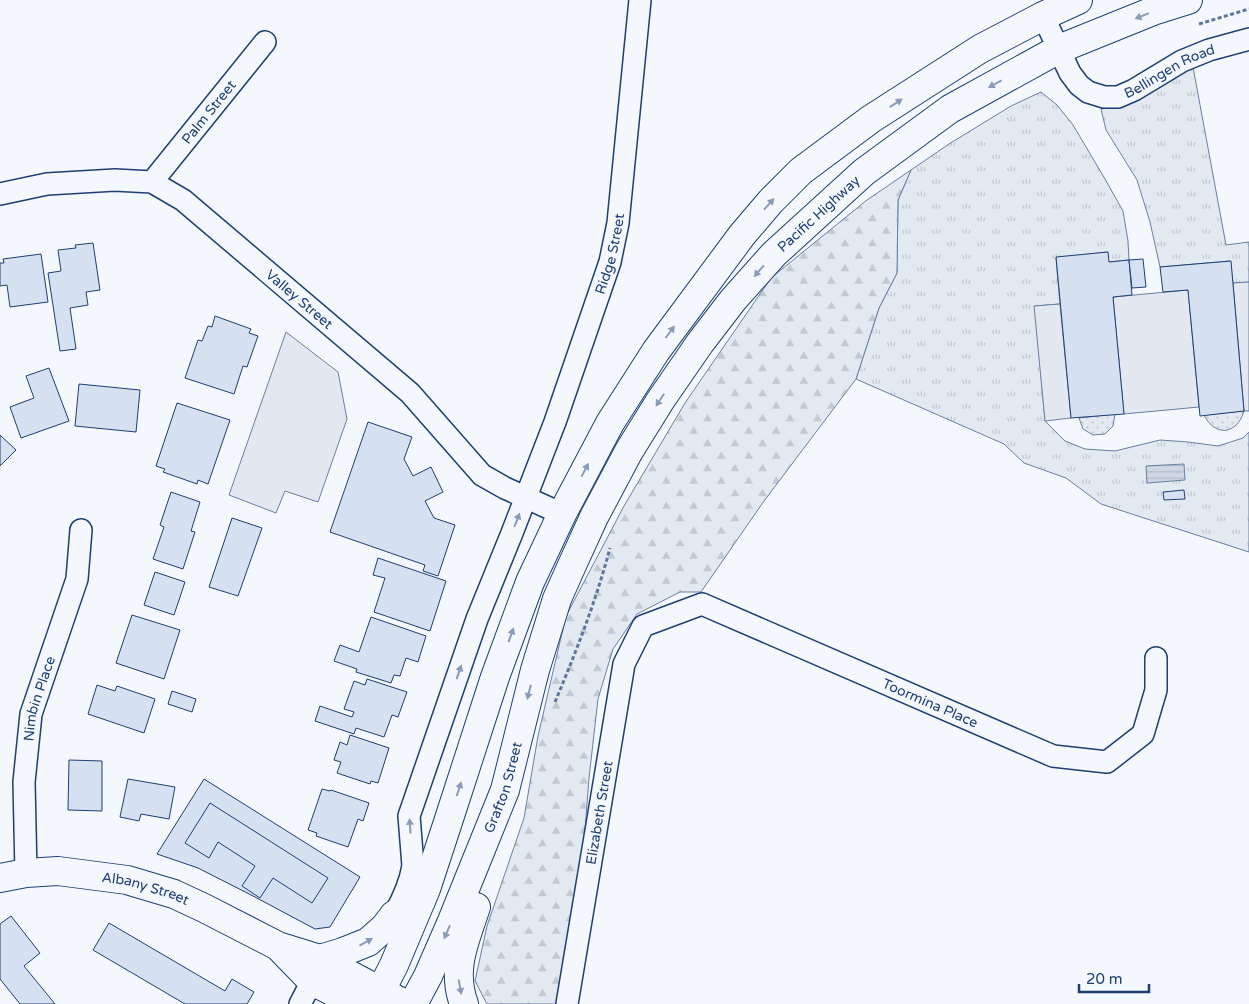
<svg xmlns="http://www.w3.org/2000/svg" width="1249" height="1004" font-family="'Varela Round',sans-serif">
<defs>
<pattern id="grass-tufts" width="24" height="20" patternUnits="userSpaceOnUse" patternTransform="scale(1.25)"><rect width="24" height="20" fill="#e3e9f0"/><path d="M3 7l-1-3M5 7V3M7 7l1-3M15 17l-1-3M17 17v-4M19 17l1-3" fill="none" stroke="#c2c9d1"/></pattern>
<pattern id="forest-firs" width="22" height="20" patternUnits="userSpaceOnUse" patternTransform="scale(1.25)"><rect width="22" height="20" fill="#e3e9f0"/><path d="M5 1l3.5 6h-7zM16 11l3.5 6h-7z" fill="#c2c9d1"/></pattern>
<pattern id="garden-dots" width="8" height="8" patternUnits="userSpaceOnUse" patternTransform="scale(1.25)"><rect width="8" height="8" fill="#e3e9f0"/><path d="M2 2h.1M6 6h.1" fill="none" stroke="#c2c9d1" stroke-width="1.8" stroke-linecap="round"/></pattern>
<pattern id="water-rules" width="6" height="5" patternUnits="userSpaceOnUse" patternTransform="scale(1.25)"><rect width="6" height="5" fill="#cfd7e4"/><path d="M0 2.5h6" fill="none" stroke="#b1bac7"/></pattern>
</defs>
<rect width="100%" height="100%" fill="#f4f7fb"/>
<g fill="url(#grass-tufts)" stroke="#687fa3">
<polygon points="1193,67 1226,245 1249,242 1249,282 1233,283 1230,261 1160,267 1150,222 1137,180 1106,130 1101,109 1117,107 1142,97"/>
<polygon points="1041,92 1057,105 1073,125 1105,179 1123,211 1128,241 1129,260 1109,262 1107,252 1056,258 1060,304 1035,306 1045,421 1065,441 1085,449 1115,451 1160,440 1188,442 1218,446 1243,438 1249,432 1249,552 1101,504 1066,478 1024,463 1004,444 856,379 879,308 897,273 898,200 911,170 949,144 1011,106"/>
</g>
<polygon fill="url(#forest-firs)" stroke="#687fa3" points="911,170 898,200 897,273 879,308 856,379 764,501 701,592 680,592 637,614 613,649 598,699 589,778 582,869 561,1004 487,1004 475,981 487,926 524,818 538,736 566,616 624,506 685,403 771,278 867,200"/>
<g fill="url(#garden-dots)" stroke="#687fa3">
<path d="M1244,411C1237,435 1215,437 1204,415Z"/>
<polygon points="1115,414 1113,426 1105,434 1093,435 1083,429 1079,418"/>
</g>
<g fill="#e3e8f0" stroke="#687fa3">
<polygon points="1249,282 1249,411 1244,411 1233,283"/>
<polygon points="1188,290 1199,407 1124,414 1113,297"/>
<polygon points="1060,304 1071,418 1045,421 1034,306"/>
<polygon points="286,332 338,372 347,419 318,502 285,491 276,513 229,495"/>
</g>
<polygon fill="url(#water-rules)" stroke="#687fa3" points="1184,464 1185,480 1147,483 1146,466"/>
<g fill="#d5e0f0" stroke="#1d3f73">
<polygon points="93,243 100,290 86,292 88,305 70,308 76,349 60,351 48,273 61,271 58,250 76,248 75,245"/>
<polygon points="1108,252 1109,262 1129,260 1132,295 1113,297 1124,414 1071,418 1056,257"/>
<polygon points="41,254 48,302 10,307 7,285 0,286 0,263 4,263 3,259"/>
<polygon points="1143,259 1146,287 1132,288 1129,260"/>
<polygon points="1231,261 1244,411 1200,416 1188,290 1163,292 1160,267"/>
<polygon points="215,316 251,329 249,333 258,336 247,367 243,366 234,394 185,378 198,340 202,341 208,326 212,327"/>
<polygon points="49,368 69,421 21,438 10,407 34,398 26,376"/>
<polygon points="79,384 140,390 136,432 75,426"/>
<polygon points="177,403 230,420 208,484 198,480 197,484 163,472 165,469 156,466"/>
<polygon points="368,422 412,437 404,459 413,476 431,467 443,492 425,501 434,518 455,525 438,576 423,571 425,565 330,532"/>
<polygon points="0,435 16,450 0,466"/>
<polygon points="1184,490 1185,499 1164,500 1163,492"/>
<polygon points="171,492 200,502 191,531 195,532 183,569 153,559 164,527 160,525"/>
<polygon points="232,518 262,528 238,596 209,587"/>
<polygon points="378,558 446,581 430,631 374,612 385,578 373,575"/>
<polygon points="155,572 185,582 174,615 144,605"/>
<polygon points="132,615 180,630 164,679 116,663"/>
<polygon points="371,617 426,636 418,662 406,658 400,676 394,675 391,683 356,672 357,669 334,661 340,645 359,652"/>
<polygon points="367,679 407,692 398,717 392,715 384,737 356,728 354,734 315,721 320,706 352,717 354,712 344,709 354,681 365,685"/>
<polygon points="97,685 115,691 117,686 155,699 144,733 88,714"/>
<polygon points="172,691 196,699 192,712 168,704"/>
<polygon points="350,735 389,748 378,783 371,781 370,784 337,773 341,762 334,760 340,742 347,745"/>
<polygon points="69,760 102,761 102,811 68,810"/>
<polygon points="128,779 175,787 169,819 141,814 139,821 120,817"/>
<polygon points="204,779 360,877 330,927 315,929 255,897 198,868 157,854"/>
<polygon points="322,789 330,791 331,790 369,803 363,821 358,819 348,847 316,836 317,833 308,830"/>
<polygon points="210,803 328,878 312,903 273,878 260,898 242,886 255,866 218,842 209,858 185,843"/>
<polygon points="11,916 40,953 24,966 55,1004 20,1004 0,979 0,924"/>
<polygon points="109,923 225,991 232,979 254,992 247,1004 185,1004 93,950"/>
</g>
<g fill="none" stroke-linecap="round" stroke-linejoin="round">
<g stroke="#1d3f73" stroke-width="24">
<g id="street">
<path id="s1" d="M1043,16L1070,73L1079,85L1088,92L1104,97H1118L1134,90L1182,61L1209,50L1249,39"/>
<path id="s2" d="M152,182L265,42"/>
<path id="s3" d="M0,194L47,184L115,180L152,182L183,200L410,393L482,475L505,488L562,514"/>
<path id="s4" d="M26,873L24,782L31,714L77,579L81,530"/>
<path id="s5" d="M426,889L413,866L409,816L477,619L512,533L555,422L610,262L618,223L640,0"/>
<path d="M394,915C403,899 410,884 413,866"/>
<polyline points="300,1004 312,981"/>
<path id="s6" d="M567,1004L624,664L643,626L702,604L1053,756L1107,762L1143,734L1156,690V658"/>
</g>
</g>
<g stroke="#1d3f73" stroke-width="30">
<g id="secondary">
<path id="s7" d="M0,878L26,873L58,871L127,880L174,894L204,908L278,946L320,959L405,1004"/>
<polyline points="279,947 312,981 357,1004"/>
</g>
</g>
<g stroke="#1d3f73" stroke-width="30">
<g id="highway">
<polyline points="320,959 343,952 368,942 385,927 394,915 421,901"/>
<polyline points="374,1004 394,965 426,889 448,822 495,677 530,582 562,514 610,423 656,351 742,235 771,201 801,171 871,119 980,49 1043,16 1078,0"/>
<path id="s8" d="M413,1004L428,976L452,921L505,790L535,670L557,599L573,563L594,517L629,451L660,401L700,343L733,300L774,254L864,172L950,109L1059,49L1153,11L1188,0"/>
<path d="M464,1004C451,969 465,941 476,907"/>
</g>
</g>
<g stroke="#5e769c" stroke-width="3" stroke-dasharray="4 2.5" stroke-linecap="butt">
<polyline points="1199,24 1249,9"/>
<path d="M555,702C576,652 596,601 610,548"/>
</g>
<use href="#street" stroke="#f4f7fb" stroke-width="21"/>
<use href="#secondary" stroke="#f4f7fb" stroke-width="28"/>
<use href="#highway" stroke="#f4f7fb" stroke-width="28"/>
</g>
<defs><path id="oneway-solid" d="M-6-.8H1V-3.2L6.5 0L1 3.2V.8H-6Z" transform="scale(1.25)"/></defs>
<g fill="#889bb7">
<use href="#oneway-solid" transform="translate(1142 16) rotate(158)"/>
<use href="#oneway-solid" transform="translate(995 84) rotate(151)"/>
<use href="#oneway-solid" transform="translate(896 103) rotate(-33)"/>
<use href="#oneway-solid" transform="translate(769 204) rotate(-48)"/>
<use href="#oneway-solid" transform="translate(759 271) rotate(131)"/>
<use href="#oneway-solid" transform="translate(670 332) rotate(-53)"/>
<use href="#oneway-solid" transform="translate(660 400) rotate(123)"/>
<use href="#oneway-solid" transform="translate(585 470) rotate(-62)"/>
<use href="#oneway-solid" transform="translate(517 520) rotate(-69)"/>
<use href="#oneway-solid" transform="translate(511 635) rotate(-70)"/>
<use href="#oneway-solid" transform="translate(459 672) rotate(-71)"/>
<use href="#oneway-solid" transform="translate(529 692) rotate(104)"/>
<use href="#oneway-solid" transform="translate(459 789) rotate(-72)"/>
<use href="#oneway-solid" transform="translate(410 826) rotate(-94)"/>
<use href="#oneway-solid" transform="translate(447 932) rotate(114)"/>
<use href="#oneway-solid" transform="translate(366 942) rotate(-29)"/>
<use href="#oneway-solid" transform="translate(460 987) rotate(80)"/>
</g>
<g text-anchor="middle" dominant-baseline="central" stroke-width="4" stroke-linejoin="round" paint-order="stroke">
<g font-size="14" fill="#1d3f73" stroke="#f4f7fb">
<text stroke="none"><textPath href="#s1" startOffset="178">Bellingen Road</textPath></text>
<text stroke="none"><textPath href="#s2" startOffset="90">Palm Street</textPath></text>
<text stroke="none"><textPath href="#s8" startOffset="901">Pacific Highway</textPath></text>
<text stroke="none"><textPath href="#s5" startOffset="674">Ridge Street</textPath></text>
<text stroke="none"><textPath href="#s3" startOffset="342">Valley Street</textPath></text>
<text stroke="none"><textPath href="#s4" startOffset="176">Nimbin Place</textPath></text>
<text stroke="none"><textPath href="#s6" startOffset="699">Toormina Place</textPath></text>
<text stroke="none"><textPath href="#s8" startOffset="235">Grafton Street</textPath></text>
<text stroke="none"><textPath href="#s6" startOffset="194">Elizabeth Street</textPath></text>
<text stroke="none"><textPath href="#s7" startOffset="148">Albany Street</textPath></text>
</g>
</g>
<path d="M1079 984v8h70v-8" fill="none" stroke="#1d3f73" stroke-width="2.5"/>
<text x="1086" y="984" font-size="15" fill="#1d3f73" stroke="#f4f7fb" stroke-width="4" paint-order="stroke">20 m</text>
</svg>
